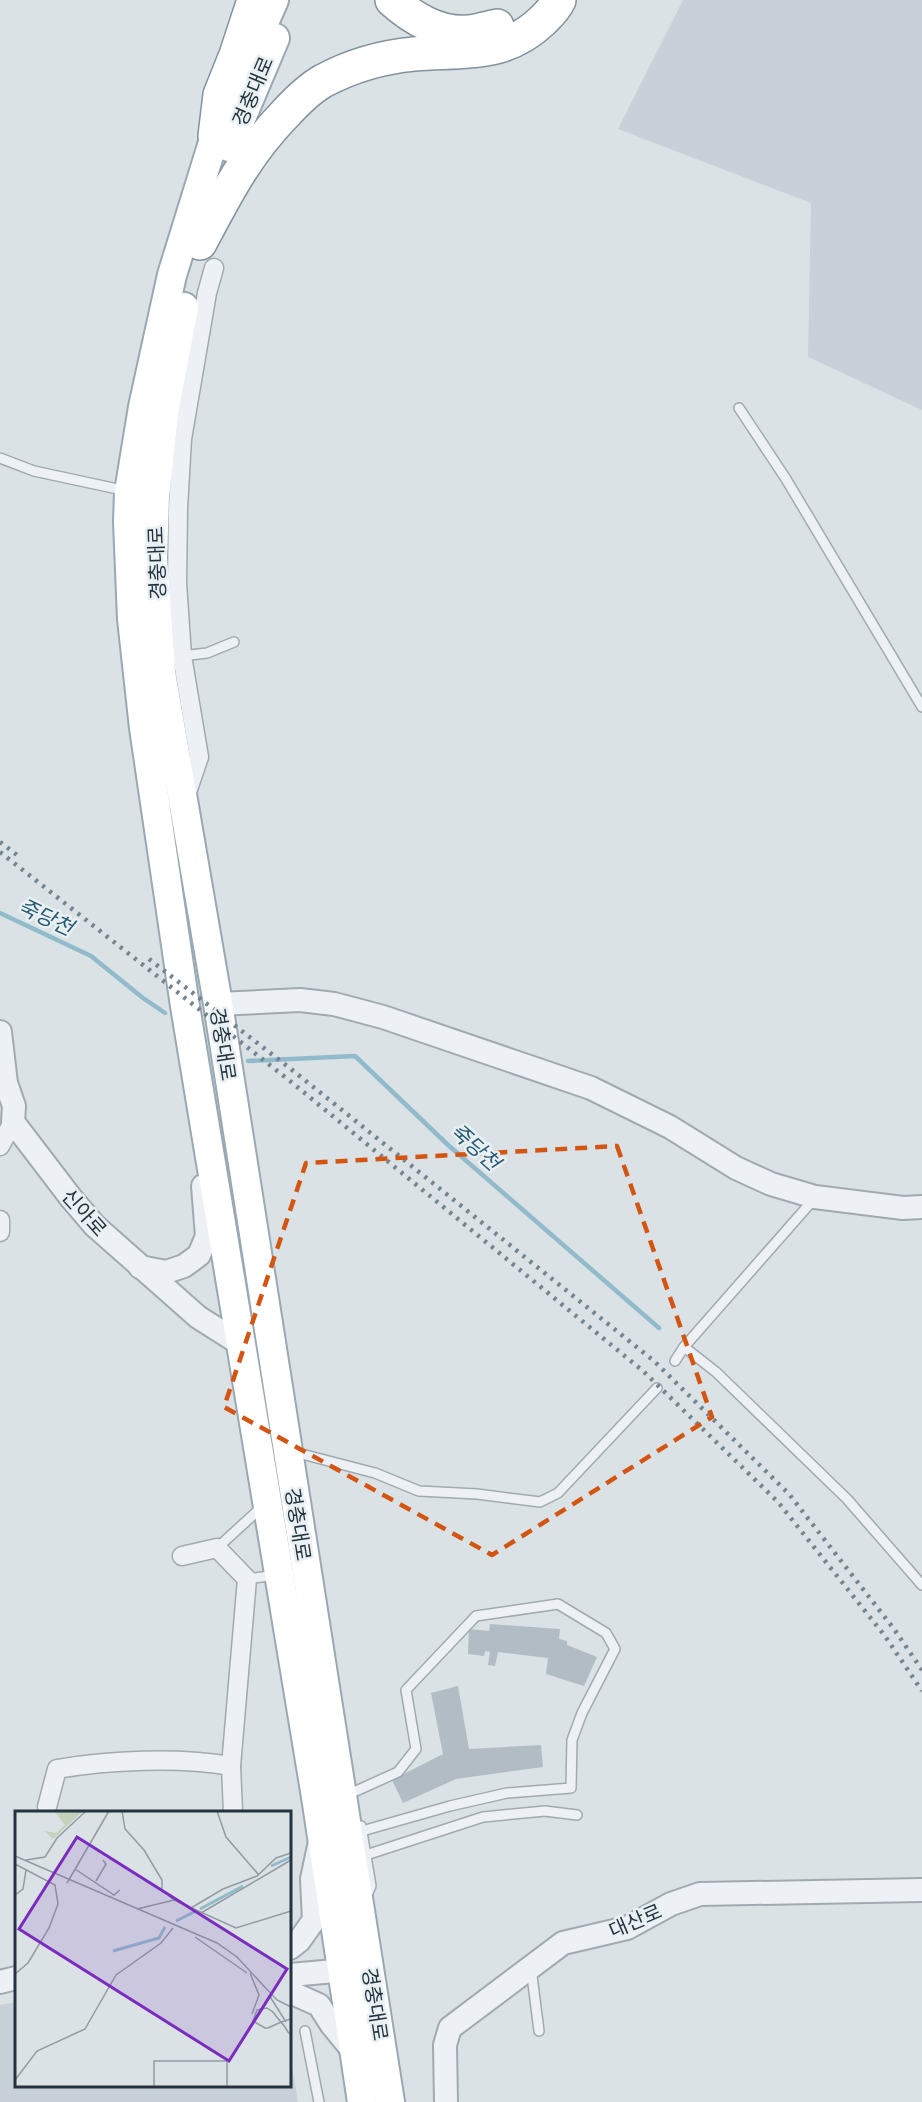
<svg xmlns="http://www.w3.org/2000/svg" width="922" height="2102" font-family="'Exo 2','Noto Sans KR',sans-serif">
<rect width="100%" height="100%" fill="#dae2e6"/>
<g fill="#c8d1d9">
<polygon points="683,0 922,0 922,410 808,357 811,203 618,129"/>
<polygon points="16,2002 16,2086 290,2086 290,2055 298,2102 0,2102 0,2005"/>
</g>
<g fill="none" stroke-linecap="round" stroke-linejoin="round">
<g stroke="#91baca" stroke-width="4.5">
<polyline points="0,913 91,956 143,998 165,1013"/>
<polyline points="248,1061 355,1056 448,1145 659,1328"/>
</g>
</g>
<g fill="#b1bcc4">
<polygon points="490,1624 560,1629 559,1639 567,1641 567,1645 597,1657 584,1686 546,1674 548,1658 498,1652 495,1666 488,1665 490,1652 485,1651 484,1656 468,1654 469,1629 489,1631"/>
<polygon points="458,1686 469,1749 541,1745 543,1767 456,1779 403,1803 392,1780 443,1754 431,1693"/>
</g>
<g fill="none" stroke-linecap="round" stroke-linejoin="round">
<g stroke="#a0aab0" stroke-width="12">
<g id="service">
<polyline points="739,408 786,479 922,707"/>
<polyline points="0,458 34,471 127,491"/>
<polyline points="182,656 207,653 234,642"/>
<polyline points="684,1347 716,1372 847,1499 922,1585"/>
<polyline points="675,1361 684,1347 814,1199"/>
<polyline points="294,1452 375,1473 419,1491 477,1494 540,1502 558,1493 657,1388"/>
<polyline points="217,1548 263,1506"/>
<polyline points="247,1579 277,1575"/>
<polyline points="346,1793 356,1791 398,1772 416,1749 406,1690 476,1616 558,1604 606,1633 615,1649 582,1713 572,1740 571,1788 507,1793 450,1806 362,1831"/>
<polyline points="361,1826 371,1886 367,1895"/>
<polyline points="366,1855 483,1817 545,1811 577,1815"/>
<polyline points="531,1968 539,2031"/>
<polyline points="305,2031 319,2102"/>
</g>
</g>
<g stroke="#a0aab0" stroke-width="21">
<g id="minor">
<polyline points="186,795 199,757 182,656 177,583 178,508 182,439 207,293 214,268"/>
<polyline points="0,1146 13,1122"/>
<polyline points="0,1220 0,1232"/>
<polyline points="182,1556 217,1548 247,1579 231,1766 233,1812"/>
<path d="M47,1807L57,1769C109,1760 179,1757 231,1766"/>
</g>
</g>
<g stroke="#a0aab0" stroke-width="26">
<g id="tertiary">
<polyline points="218,1004 300,1000 334,1004 383,1017 591,1088 670,1127 736,1168 771,1184 815,1197 903,1208 922,1207"/>
<polyline points="0,1032 6,1083 14,1106 13,1122 71,1198 95,1226 198,1317 242,1345"/>
<polyline points="140,1267 166,1272 184,1266 199,1255 207,1236 203,1186"/>
<polyline points="290,1948 299,1941 314,1920 312,1879 319,1846"/>
<polyline points="290,1975 357,1969"/>
<polyline points="0,1982 16,1978"/>
<polyline points="290,1992 319,2005 331,2024 354,2052"/>
<polyline points="446,2102 445,2045 450,2028 563,1943 627,1928 671,1904 700,1894 922,1890"/>
</g>
</g>
<g stroke="#99a9b3" stroke-width="32">
<g id="primary">
<polyline points="249,57 274,0"/>
<polyline points="224,116 215,136 172,275 143,407 129,492 128,522 132,619 144,728 185,1006 316,1797 362,2102"/>
<polyline points="229,147 275,38"/>
<polyline points="184,307 164,413 155,497 153,558 161,672 218,1004 390,2102"/>
</g>
</g>
<g stroke="#81939e" stroke-width="36">
<g id="motorway">
<path d="M392,0C412,18 440,35 469,32C478,31 488,28 497,26"/>
<polyline points="215,136 220,95 236,55 254,0"/>
<path d="M200,243C226,194 246,154 285,114C296,102 309,89 323,81C351,66 382,57 414,54C463,50 503,58 542,21C549,14 555,9 559,0"/>
</g>
</g>
<use href="#service" stroke="#edf1f5" stroke-width="9"/>
<use href="#minor" stroke="#edf1f5" stroke-width="18"/>
<use href="#tertiary" stroke="#edf1f5" stroke-width="22"/>
<use href="#primary" stroke="#fff" stroke-width="28"/>
<use href="#motorway" stroke="#fff" stroke-width="33"/>
<g stroke="#738591" stroke-width="4.5" stroke-dasharray="3 6" stroke-linecap="butt">
<polyline points="0,842 17,855"/>
<polyline points="0,852 290,1081 643,1371 778,1502 885,1636 922,1691"/>
<polyline points="149,959 296,1073 654,1361 789,1494 894,1629 922,1670"/>
</g>
</g>
<path fill="none" stroke="#d45511" stroke-width="4.5" stroke-dasharray="12 8" stroke-linejoin="round" d="M617,1146L712,1417L492,1555L224,1407L306,1163Z"/>
<g text-anchor="middle" dominant-baseline="central" stroke-width="5" stroke-linejoin="round" paint-order="stroke">
<g font-size="20" fill="#24333d" stroke="#e9f0f4">
<text transform="translate(252 91) rotate(-67)">경충대로</text>
<text transform="translate(156 563) rotate(-92)">경충대로</text>
<text transform="translate(224 1044) rotate(81)">경충대로</text>
<text transform="translate(85 1212) rotate(48)">신아로</text>
<text transform="translate(299 1524) rotate(81)">경충대로</text>
<text transform="translate(635 1920) rotate(-23)">대산로</text>
<text transform="translate(376 2004) rotate(81)">경충대로</text>
</g>
<g font-size="21" font-style="italic" fill="#2b5c74" stroke="#e9f0f4">
<text transform="translate(46 916) rotate(25)">죽당천</text>
<text transform="translate(476 1146) rotate(42)">죽당천</text>
</g>
</g>
<g transform="translate(15 1811)">
<rect width="276" height="276" fill="#dae2e6"/>
<path d="M39,0H68L38,28L30,20L41,22L50,14Z" fill="#c5d1bb"/>
<path fill="none" stroke="#91baca" stroke-width="3" d="M256,55L276,46M185,98L228,75M161,110L181,100M98,140L144,127L150,116"/>
<path fill="none" stroke="#919ca2" stroke-width="1.5" d="M107,0L110,18L129,39L147,69V79L159,89M202,0L211,26L244,64M0,45L202,132L222,146L247,173M11,49L30,46L42,27L71,0M0,53L40,74L43,93L34,117L13,152L0,163M60,58L99,84L105,79M81,70L91,53L88,49M52,72L94,0M0,84L8,78L11,59M176,97L208,78L242,65L261,47L276,42M122,98L159,89L221,117L276,100M186,102L276,49M180,126L232,162M235,162L244,184L237,203M245,171L262,189L276,196M254,184L271,211M276,208H275L264,212L253,217H250L238,210L242,199L252,197L258,201L261,205L270,216L273,221L276,224M0,269L22,240L70,218L101,164L146,132L158,117M139,276V250H212V276"/>
<path fill="#7b2cbf" fill-opacity="0.15" stroke="#7b2cbf" stroke-width="3" d="M62,26L272,158L214,250L4,118Z"/>
<rect width="276" height="276" fill="none" stroke="#24333d" stroke-width="3"/>
</g>
</svg>
